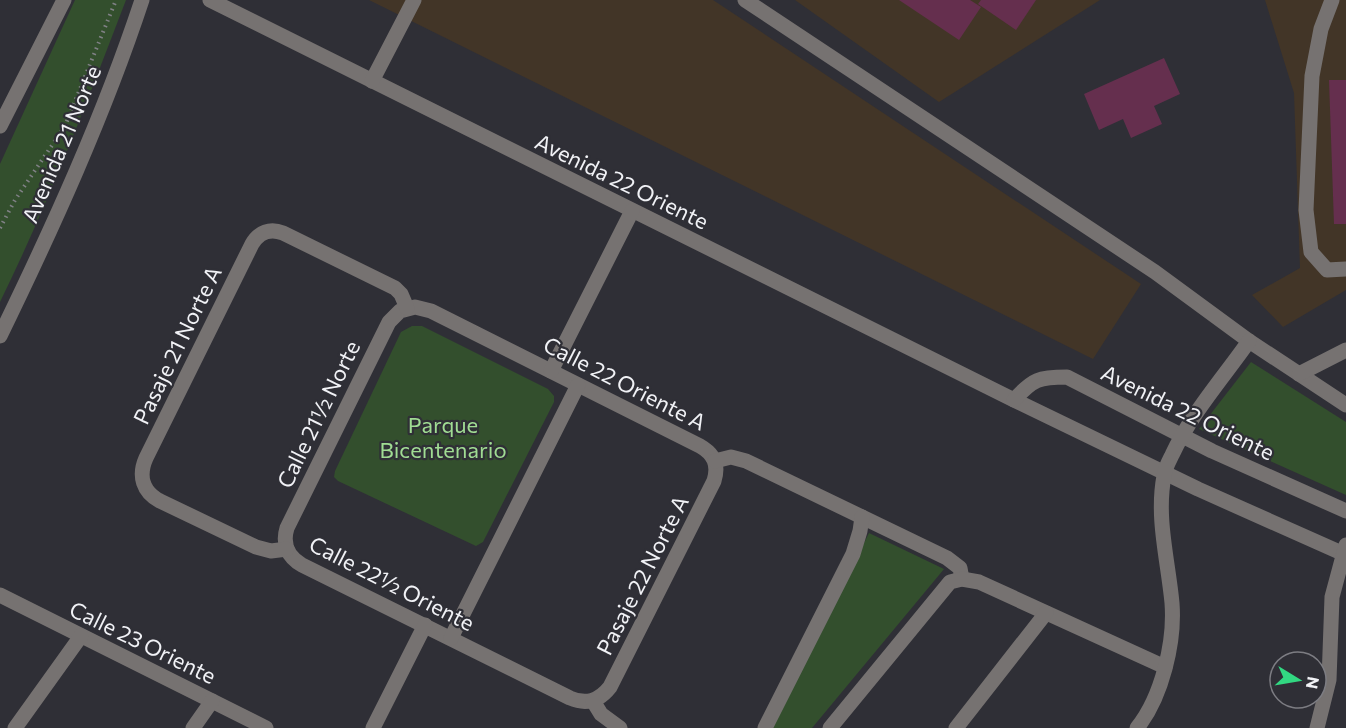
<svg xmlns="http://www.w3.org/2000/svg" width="1346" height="728" font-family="Commissioner,sans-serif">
<rect width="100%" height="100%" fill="#2f2f36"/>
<g fill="#423527">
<polygon points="369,0 713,0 1141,284 1093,359"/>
<polygon points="795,0 1100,0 939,102"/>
<polygon points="1265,0 1346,0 1346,290 1283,327 1252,295 1300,268 1294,93"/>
</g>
<g fill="#334f2d">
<path d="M75,0H126C87,102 48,204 0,302V164Z"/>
<polygon points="412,326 422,326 548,389 554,396 554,402 483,542 476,546 338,481 334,477 335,471 401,332"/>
<polygon points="1251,362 1346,422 1346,495 1199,429"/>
<polygon points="869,533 944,569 812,728 771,728"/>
</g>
<g fill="#652f4e">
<polygon points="899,0 970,0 981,7 959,40"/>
<polygon points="981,0 1036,0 1016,30 978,4"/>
<polygon points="1164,58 1180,94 1154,106 1162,124 1131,138 1123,119 1099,130 1084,94"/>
<polygon points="1329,80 1346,80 1346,224 1334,224"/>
</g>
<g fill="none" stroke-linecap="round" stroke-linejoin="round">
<polyline stroke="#808186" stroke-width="4" stroke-dasharray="1.5 4.5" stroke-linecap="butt" points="0,228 15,200 65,126 116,0"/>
<g stroke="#767271" stroke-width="15">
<polyline points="210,0 1014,400 1198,489 1346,555"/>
<polyline points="745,0 1155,272 1249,341 1346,405"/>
<polyline points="1332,0 1321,29 1312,76 1306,210 1311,252 1327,270 1346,269"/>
<polyline points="372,81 414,0"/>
<polyline points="0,126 64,0"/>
<path d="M415,307L431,311L700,446C714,454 719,465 714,481L610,687C599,701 586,705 570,698L302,565C288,557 282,544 287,528L389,322L400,311Z"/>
<path d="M0,336C53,227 104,115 142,0"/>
<polyline points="551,371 632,211"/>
<polyline points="1299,374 1346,350"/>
<path d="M1014,400C1033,379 1039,377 1067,377L1212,451L1346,511"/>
<polyline points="715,461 731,457 746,461 947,558 960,568 962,579"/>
<path d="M287,549L271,551L256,547L160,501C143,492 138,476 146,458L252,244C259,232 270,228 283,233L395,288L401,294L407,308"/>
<polyline points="0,595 266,728"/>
<polyline points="451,638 578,385"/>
<polyline points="593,701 601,714 620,728"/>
<polyline points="15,728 81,636"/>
<polyline points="193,728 212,701"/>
<polyline points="373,728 425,625"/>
<polyline points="765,728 853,554 860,531 862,517"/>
<polyline points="830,728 950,582 962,579 979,582 1165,667"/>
<polyline points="956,728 1046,613"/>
<path d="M1137,728C1162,697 1175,642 1172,603C1168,560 1156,518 1164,476C1165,468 1169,461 1172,455C1191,414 1223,378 1249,341"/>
<polyline points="1317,728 1329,680 1332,597 1346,545"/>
</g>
</g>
<g text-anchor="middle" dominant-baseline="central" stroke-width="4.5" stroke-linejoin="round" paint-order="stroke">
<g font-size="22" fill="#f1f2f6" stroke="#2f2f36">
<text transform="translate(61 144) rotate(-67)">Avenida 21 Norte</text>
<text transform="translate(622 181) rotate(26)">Avenida 22 Oriente</text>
<text transform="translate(177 345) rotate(-64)">Pasaje 21 Norte A</text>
<text transform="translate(625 383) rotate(27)">Calle 22 Oriente A</text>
<text transform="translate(1188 412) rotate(26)">Avenida 22 Oriente</text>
<text transform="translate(318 414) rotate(-64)">Calle 21½ Norte</text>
<text transform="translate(642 575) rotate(-63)">Pasaje 22 Norte A</text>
<text transform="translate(392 583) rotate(27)">Calle 22½ Oriente</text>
<text transform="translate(143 642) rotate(26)">Calle 23 Oriente</text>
</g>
<g font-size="22" fill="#a0dc93" stroke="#2f2f36">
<text x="443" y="424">Parque<tspan x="443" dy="25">Bicentenario</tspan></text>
</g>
</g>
<g transform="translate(1298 680) rotate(101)"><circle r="28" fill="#2f2f36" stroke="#7d7d83" stroke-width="1.5"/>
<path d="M0-4.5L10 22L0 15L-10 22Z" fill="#32d882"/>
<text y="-9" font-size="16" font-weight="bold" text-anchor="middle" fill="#f1f2f6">N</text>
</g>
</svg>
